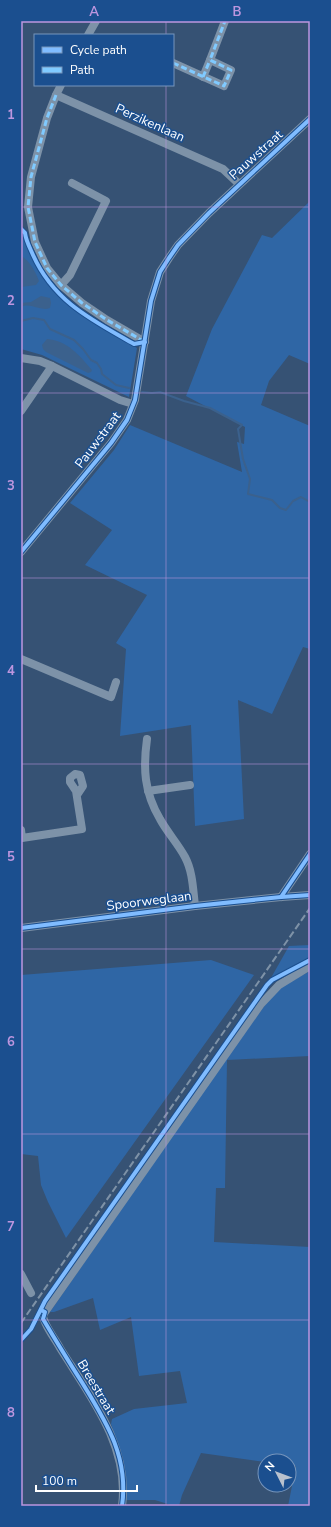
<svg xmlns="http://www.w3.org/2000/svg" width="331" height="1527" font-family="'Nunito Sans',sans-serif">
<rect width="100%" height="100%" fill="#365274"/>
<g fill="#2f66a5">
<polygon points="310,201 310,364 289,355 269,381 261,405 310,426 310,649 303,647 272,714 238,700 244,819 195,826 191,725 120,736 126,649 116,643 147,595 85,565 112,530 70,503 114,450 130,425 242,472 237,442 244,444 245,427 186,396 212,329 262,235 272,238"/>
<polygon points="21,232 24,235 29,252 39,272 52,289 74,309 137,348 129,397 42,355 21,349"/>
<polygon points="310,945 310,959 267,985 289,946"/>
<polygon points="211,960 254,975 66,1238 48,1202 41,1185 38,1156 21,1154 21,975"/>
<polygon points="310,971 310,1056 227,1060 225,1188 216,1188 214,1242 310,1247 310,1506 288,1506 296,1466 289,1465 289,1461 265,1462 201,1453 182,1495 179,1506 174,1506 155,1500 126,1500 123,1459 111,1424 112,1419 134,1409 187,1403 180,1371 139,1376 131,1317 100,1330 93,1298 54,1312 50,1312 225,1060 276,990"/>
</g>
<g fill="#3b618d">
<path d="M21,256C30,261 35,271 39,281L36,285L21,287Z"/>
<path d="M41,296L50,298L51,303L50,308C40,312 31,302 21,307V303L31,302Z"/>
<path d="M47,339C68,341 79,355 92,370L91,372L88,373L46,352L43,349L42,345Z"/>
</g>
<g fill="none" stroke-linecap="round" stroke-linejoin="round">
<g stroke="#3b618d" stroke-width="2">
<polyline points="21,321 33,318 44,320 50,329 74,340 83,349 91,360 97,363 101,369 102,374 116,385 129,388"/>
<polyline points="142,392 152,393 160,392 184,401 210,408 242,425 238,429 243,459 250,479 248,494 272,500 280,508 286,510 293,501 301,497 310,502"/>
</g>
<g stroke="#7d92a8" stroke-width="8">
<polyline points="88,35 96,21"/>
<polyline points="173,63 224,86 231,70 210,60 225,21"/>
<polyline points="203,77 210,60"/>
<polyline points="61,85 56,95 223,169 239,184"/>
<polyline points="56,95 47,118 31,177 28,207 35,242 47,268 61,285 82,303 107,320 145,342"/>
<polyline points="61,285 70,275 106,201 72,183"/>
<polyline points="21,358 40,361 52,366 120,400 133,404"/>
<polyline points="21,411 52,366"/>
<polyline points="21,552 111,443 127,420 135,400 151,301 160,272 169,258 178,245 209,213 310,119"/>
<polyline points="21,659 111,697 116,682"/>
<path d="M147,739C143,768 144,792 160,819C167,832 178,844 185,857C193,872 193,890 195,906"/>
<polyline points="148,791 190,785"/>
<polyline points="21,830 22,838 82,829 76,791 70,782 70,778 75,774 80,775 83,786 77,795"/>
<polyline points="281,897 310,854"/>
<polyline points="21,928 195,906 281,897 310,895"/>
<polyline points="21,1274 31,1293"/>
<path d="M122,1506C130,1446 90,1396 60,1348C56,1340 43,1324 43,1315L261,1004L279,985L310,966"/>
</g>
<polyline stroke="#7e92a7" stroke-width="2" stroke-dasharray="7 3" stroke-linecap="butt" points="21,1323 310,908"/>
<g stroke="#80caff" stroke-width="3" stroke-dasharray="6 3" stroke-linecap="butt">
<polyline points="173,63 224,86 231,70 210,60 225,21"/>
<polyline points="203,77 210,60"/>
<polyline points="56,95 47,118 31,177 28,207 35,242 47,268 61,285 82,303 107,320 145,342"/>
</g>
<g stroke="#1b4f8f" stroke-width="6">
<g id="cycleway">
<path d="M21,229L25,233C26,241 30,248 33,255C54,302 92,320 134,344L145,342"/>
<polyline points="21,552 111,443 127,420 135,400 151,301 160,272 169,258 178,245 209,213 310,119"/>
<polyline points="281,897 310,854"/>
<polyline points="21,928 195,906 281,897 310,895"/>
<path d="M41,1310L45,1312L43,1319C56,1341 69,1362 83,1384C107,1423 129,1458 122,1506"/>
<polyline points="21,1340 31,1329 45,1301 267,985 272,980 310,960"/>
</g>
</g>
<use href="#cycleway" stroke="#80bcff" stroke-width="4"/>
</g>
<path fill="none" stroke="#bd96df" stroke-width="1" stroke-opacity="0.55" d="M166,21V35M166,85V1506M21,207H310M21,393H310M21,578H310M21,764H310M21,949H310M21,1134H310M21,1320H310"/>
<g text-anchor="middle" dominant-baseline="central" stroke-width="3" stroke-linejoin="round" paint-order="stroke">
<g font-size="13" fill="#fff" stroke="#1b4f8f">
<text transform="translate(150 123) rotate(24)">Perzikenlaan</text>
<text transform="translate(256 155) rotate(-42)">Pauwstraat</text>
<text transform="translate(98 440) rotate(-53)">Pauwstraat</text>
<text transform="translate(149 901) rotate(-7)">Spoorweglaan</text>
<text transform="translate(96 1387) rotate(59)">Breestraat</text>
</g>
</g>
<rect width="331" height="1527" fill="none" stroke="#1b4f8f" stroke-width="44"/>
<rect x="34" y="34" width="140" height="52" fill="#1b4f8f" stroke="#7695bc"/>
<rect x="42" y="47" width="20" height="6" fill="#80bcff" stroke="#7695bc"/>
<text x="70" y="54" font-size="12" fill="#ffffff">Cycle path</text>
<rect x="42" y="67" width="20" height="6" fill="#80caff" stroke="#7695bc"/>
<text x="70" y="74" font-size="12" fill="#ffffff">Path</text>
<g transform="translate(277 1473) rotate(312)"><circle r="19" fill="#1b4f8f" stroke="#7695bc"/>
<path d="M0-3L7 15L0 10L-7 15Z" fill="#b9c2ce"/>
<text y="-6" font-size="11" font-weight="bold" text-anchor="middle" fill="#ffffff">N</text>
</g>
<path d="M36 1485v6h101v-6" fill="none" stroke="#ffffff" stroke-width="2"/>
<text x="42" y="1485" font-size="12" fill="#ffffff" stroke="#1b4f8f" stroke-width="3" paint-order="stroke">100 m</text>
<rect x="22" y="22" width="287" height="1483" fill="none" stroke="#bd96df" stroke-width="1.5"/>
<g font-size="13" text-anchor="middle" font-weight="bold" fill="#bd96df">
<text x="94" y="16">A</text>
<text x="237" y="16">B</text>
<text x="11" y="119">1</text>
<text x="11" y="305">2</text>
<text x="11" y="490">3</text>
<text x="11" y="675">4</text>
<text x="11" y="861">5</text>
<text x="11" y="1046">6</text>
<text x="11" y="1231">7</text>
<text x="11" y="1417">8</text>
</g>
</svg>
